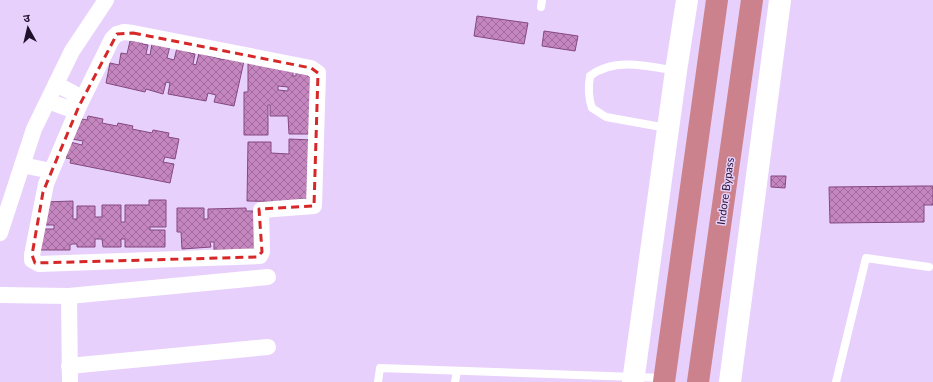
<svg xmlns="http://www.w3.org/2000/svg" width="933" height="382" font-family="Lato,'Noto Sans Devanagari',sans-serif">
<defs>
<pattern id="building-cross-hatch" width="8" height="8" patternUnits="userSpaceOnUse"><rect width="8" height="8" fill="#c586bf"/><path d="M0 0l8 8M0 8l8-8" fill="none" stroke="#a06c9b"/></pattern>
</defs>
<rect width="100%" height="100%" fill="#e8d0fc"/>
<g fill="url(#building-cross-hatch)" stroke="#83497f" fill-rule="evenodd">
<polygon points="477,16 528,23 524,44 474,36"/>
<polygon points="544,31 578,36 575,51 542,46"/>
<polygon points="143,39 142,44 148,45 146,54 150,55 152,44 170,46 167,58 174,60 177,48 190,51 190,53 195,54 193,64 196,65 199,53 224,60 224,57 244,61 234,106 214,102 216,95 208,93 206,101 168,94 170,83 166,82 163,94 146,89 145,92 106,83 110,63 119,65 121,53 127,54 130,41"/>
<path d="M248,62L293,68V76H296V71L316,74L312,134H289L288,116H270V105H268V135H244V92H248ZM278,86L288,87V91L278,90Z"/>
<polygon points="88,116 103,119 102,123 117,126 118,123 133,126 132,129 152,133 153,130 169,133 168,137 179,139 175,159 165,157 163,162 174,164 170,183 70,163 71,159 66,158 70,142 82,145 83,141 72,139 76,122 81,123 82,119 87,120"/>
<polygon points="289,139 312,140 311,199 299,199 299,202 247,201 248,142 271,142 271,153 289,154"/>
<polygon points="771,176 786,176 785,188 771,187"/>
<polygon points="923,186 933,186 933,205 924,205 924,222 830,223 829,187"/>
<polygon points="149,200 166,200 166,227 150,227 150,230 165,230 165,247 125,247 125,239 121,239 121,247 103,247 102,239 95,239 95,247 77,247 77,244 72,244 70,245 70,250 38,250 42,229 54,229 54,225 44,225 44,202 73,201 73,219 77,219 77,206 95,206 95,217 102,217 102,205 121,205 121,222 125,222 125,205 149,205"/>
<polygon points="177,208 204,208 204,219 208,219 208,209 246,208 246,211 255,211 255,249 214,250 214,242 210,242 211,247 182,249 181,232 177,232"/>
</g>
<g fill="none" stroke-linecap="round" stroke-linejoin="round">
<g stroke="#fff" stroke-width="8">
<polyline points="541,7 542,0"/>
<path d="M667,128L606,117L592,108C588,97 588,88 590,76C614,57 648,66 676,71"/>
<polyline points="378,382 380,368 663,378"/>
<polyline points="455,382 457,371"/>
<polyline points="836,382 866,258 929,267"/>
</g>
<g stroke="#fff" stroke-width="16">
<polygon points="124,32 133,33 311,68 318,73 314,206 261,210 262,252 260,256 39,264 32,260 32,255 46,184 79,106 112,39 117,34"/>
<polyline points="48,101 67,108 79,106 73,93 56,84"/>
<polyline points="22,165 51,171"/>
<polyline points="0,233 34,129 72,51 106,0"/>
<polyline points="0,295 69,296 268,277"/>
<polyline points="69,296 70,382"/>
<polyline points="69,366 268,347"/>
</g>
<g stroke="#fff" stroke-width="22">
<polyline points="633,382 676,71 687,0"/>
<polyline points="730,382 780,0"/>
</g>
<g stroke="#cb828d" stroke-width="22">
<polyline points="664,382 717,0"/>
<polyline points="698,382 752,0"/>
</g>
</g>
<path fill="none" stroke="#d62828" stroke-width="3" stroke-dasharray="8 5" stroke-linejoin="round" d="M133,33L311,68L318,73L314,206L259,209L262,252L257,257L35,263L32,255L43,192L79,106L117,34Z"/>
<g text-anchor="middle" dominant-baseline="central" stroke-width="3" stroke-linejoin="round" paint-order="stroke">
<g font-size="11" fill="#20112b" stroke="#e8d0fc">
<text transform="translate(725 191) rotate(-82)">Indore Bypass</text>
</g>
</g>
<g transform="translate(28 28) rotate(352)" stroke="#e8d0fc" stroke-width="3" paint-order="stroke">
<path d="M0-3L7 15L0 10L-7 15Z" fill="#20112b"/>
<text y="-6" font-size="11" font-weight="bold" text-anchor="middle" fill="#20112b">उ</text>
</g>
</svg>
